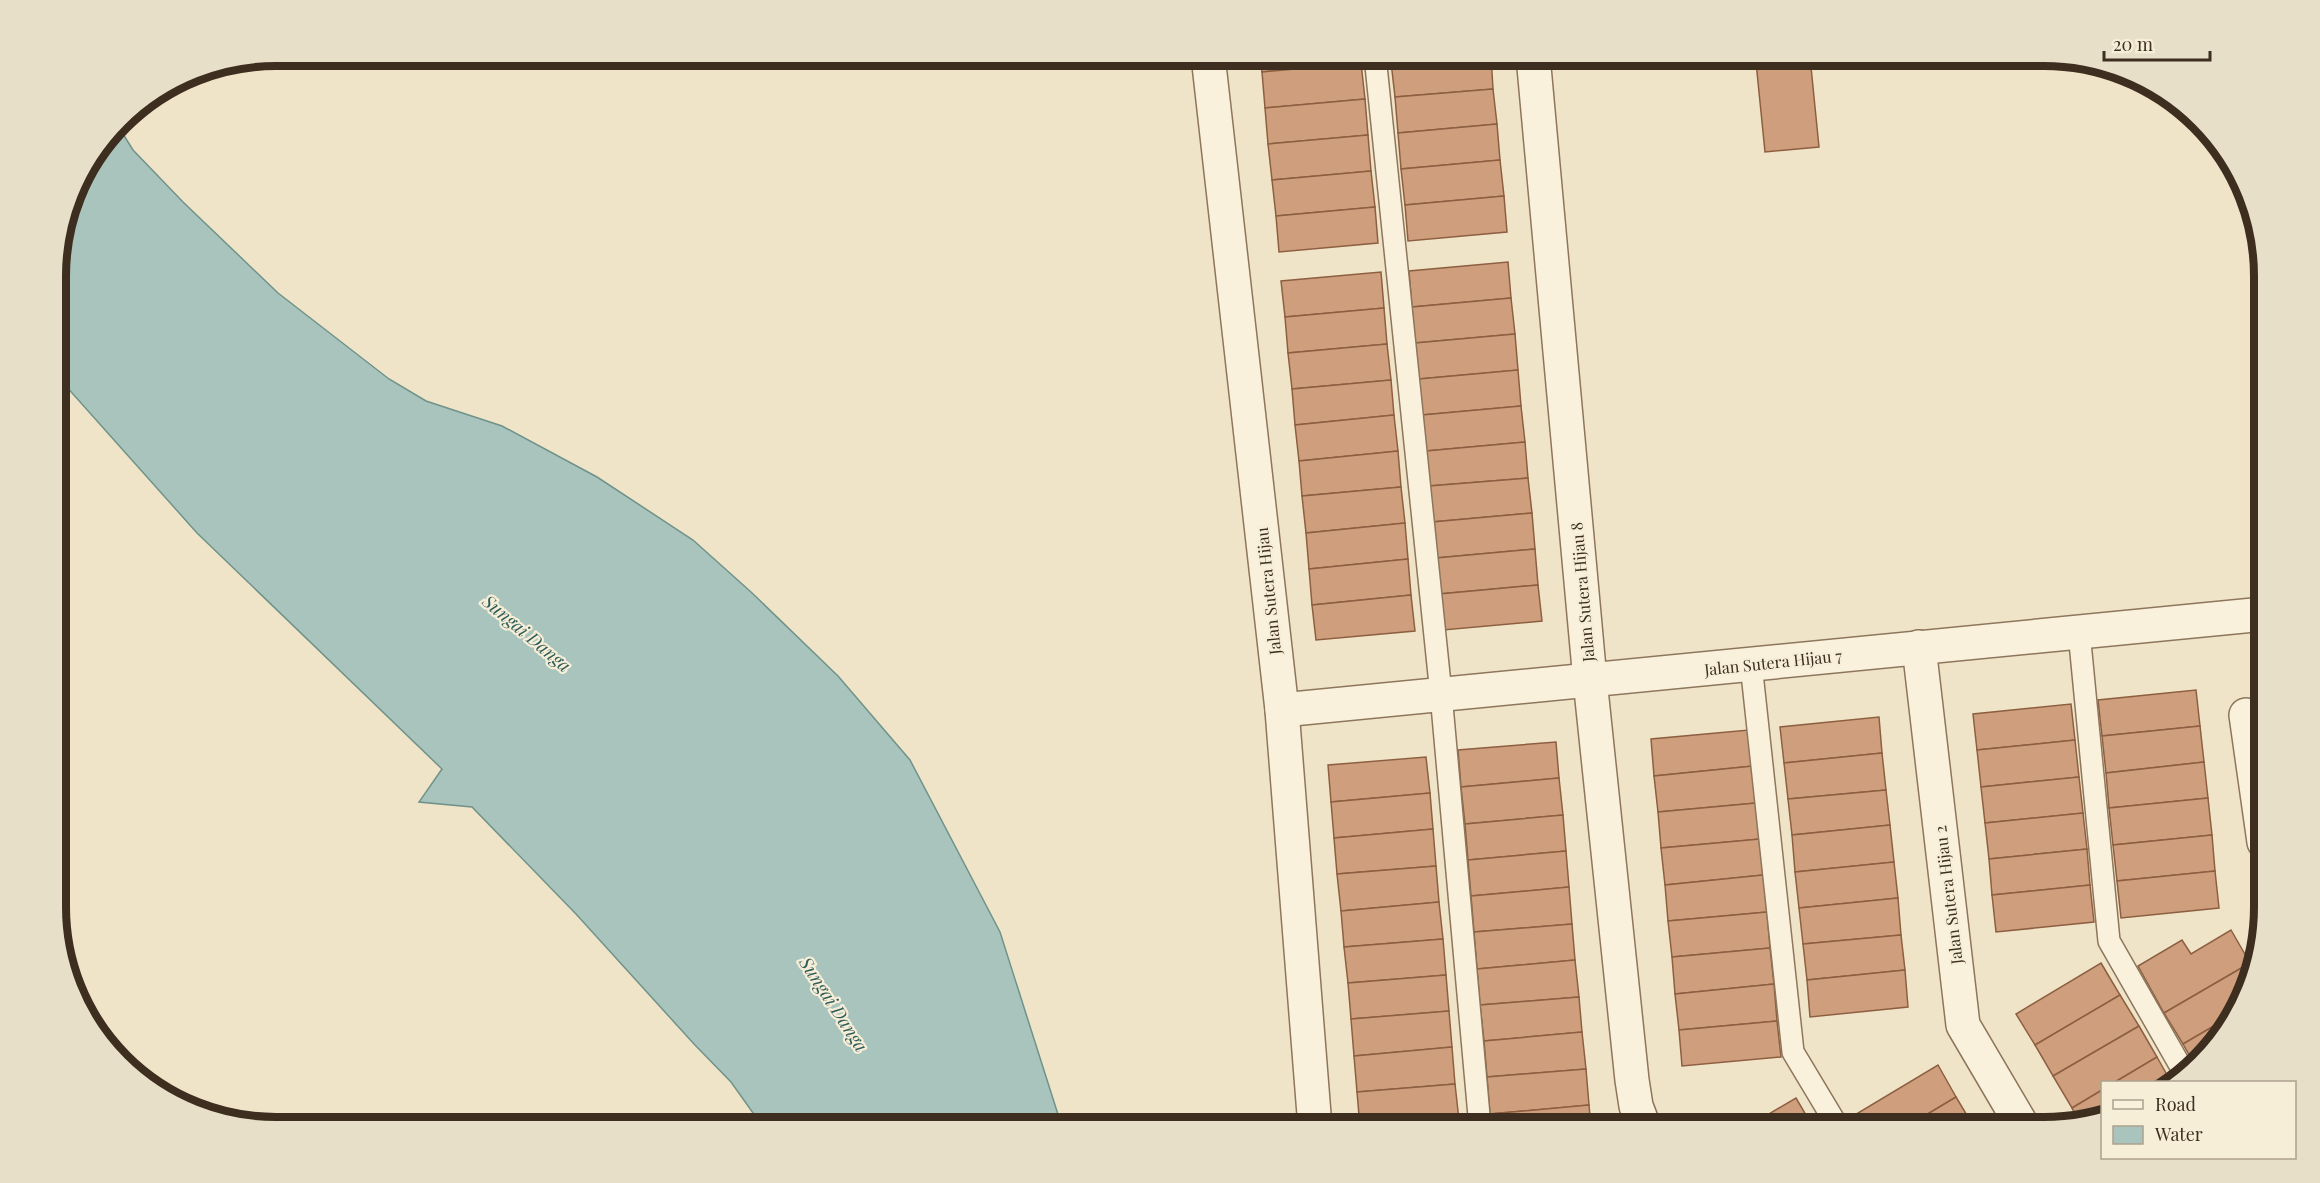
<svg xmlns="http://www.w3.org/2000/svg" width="2320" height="1183" font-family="'Playfair Display',serif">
<rect width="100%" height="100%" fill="#f0e4c8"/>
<polygon fill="#a9c4bc" stroke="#6f938a" stroke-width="1.5" points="118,126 133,150 183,202 278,293 389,379 426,401 502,426 597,477 693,540 751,592 838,676 910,760 1000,932 1062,1127 763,1127 731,1082 694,1044 576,914 472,807 419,802 442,769 197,533 56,375 56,261 78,178"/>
<g fill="#cf9f7d" stroke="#8d5f41" stroke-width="1.5">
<polygon points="1260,56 1360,56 1361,63 1262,72"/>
<polygon points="1391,56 1458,56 1391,62"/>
<polygon points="1458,56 1491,56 1493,89 1395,97 1391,62"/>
<polygon points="2021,56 2044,56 2075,63 2021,61"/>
<polygon points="1810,57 1819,147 1765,152 1756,62"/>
<polygon points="1361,63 1365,99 1265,108 1262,72"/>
<polygon points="1493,89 1497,124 1398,133 1395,97"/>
<polygon points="1365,99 1368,135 1268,144 1265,108"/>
<polygon points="1497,124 1500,160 1401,169 1398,133"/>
<polygon points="1368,135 1371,171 1272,180 1268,144"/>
<polygon points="1500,160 1504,196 1405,205 1401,169"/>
<polygon points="1371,171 1375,207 1276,216 1272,180"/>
<polygon points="1504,196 1507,232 1408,241 1405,205"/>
<polygon points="1375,207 1378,243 1279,252 1276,216"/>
<polygon points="1508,262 1511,298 1412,307 1409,271"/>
<polygon points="1381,272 1384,308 1285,317 1281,281"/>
<polygon points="1511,298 1515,334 1415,343 1412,307"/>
<polygon points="1384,308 1387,344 1288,353 1285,317"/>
<polygon points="1515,334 1518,370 1419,379 1415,343"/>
<polygon points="1387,344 1391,380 1292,389 1288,353"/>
<polygon points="1518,370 1521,406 1422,415 1419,379"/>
<polygon points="1391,380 1394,415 1295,425 1292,389"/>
<polygon points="1521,406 1525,442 1426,451 1422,415"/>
<polygon points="1394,415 1398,451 1299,461 1295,425"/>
<polygon points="1525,442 1528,478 1429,486 1426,451"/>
<polygon points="1398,451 1401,487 1302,496 1299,461"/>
<polygon points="1528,478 1532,513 1432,522 1429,486"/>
<polygon points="1401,487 1405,523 1306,533 1302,496"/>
<polygon points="1532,513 1535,549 1436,558 1432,522"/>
<polygon points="1405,523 1408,559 1309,569 1306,533"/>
<polygon points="1535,549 1538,585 1439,594 1436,558"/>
<polygon points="1408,559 1411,595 1312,605 1309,569"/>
<polygon points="1538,585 1542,621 1443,630 1439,594"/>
<polygon points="1411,595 1415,631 1316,640 1312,605"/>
<polygon points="2196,690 2200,726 2102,736 2098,700"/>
<polygon points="2071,704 2075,740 1977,750 1973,714"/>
<polygon points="1879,717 1882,753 1784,763 1780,727"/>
<polygon points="2200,726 2204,762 2106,773 2102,736"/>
<polygon points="1749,730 1753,766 1654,776 1651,739"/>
<polygon points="2075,740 2079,777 1981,787 1977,750"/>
<polygon points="1556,742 1559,778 1461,787 1458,750"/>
<polygon points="1882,753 1886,790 1788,799 1784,763"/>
<polygon points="1426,757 1430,793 1331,802 1328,765"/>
<polygon points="2204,762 2208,798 2109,808 2106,773"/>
<polygon points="1753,766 1756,803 1658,812 1654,776"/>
<polygon points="2079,777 2083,813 1985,823 1981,787"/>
<polygon points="1559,778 1563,815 1465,824 1461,787"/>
<polygon points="1886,790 1890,825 1792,835 1788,799"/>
<polygon points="1430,793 1433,829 1334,838 1331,802"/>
<polygon points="2208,798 2212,835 2113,845 2109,808"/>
<polygon points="1756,803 1760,839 1661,848 1658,812"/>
<polygon points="2083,813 2087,849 1989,859 1985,823"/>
<polygon points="1563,815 1566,851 1468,860 1465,824"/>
<polygon points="1890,825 1894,862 1795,872 1792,835"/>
<polygon points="1433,829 1436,866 1337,874 1334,838"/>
<polygon points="2212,835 2215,871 2117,881 2113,845"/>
<polygon points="1760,839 1763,875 1665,885 1661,848"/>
<polygon points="2087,849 2090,885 1992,895 1989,859"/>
<polygon points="1566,851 1569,887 1471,896 1468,860"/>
<polygon points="1894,862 1898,898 1799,908 1795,872"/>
<polygon points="1436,866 1439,902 1341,911 1337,874"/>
<polygon points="2215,871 2219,908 2121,918 2117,881"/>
<polygon points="1763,875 1767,912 1668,921 1665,885"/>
<polygon points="2090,885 2094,922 1996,932 1992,895"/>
<polygon points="1569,887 1572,924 1474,932 1471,896"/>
<polygon points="1898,898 1901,935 1803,944 1799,908"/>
<polygon points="1439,902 1443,939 1344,947 1341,911"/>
<polygon points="1767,912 1770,948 1672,957 1668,921"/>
<polygon points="1572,924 1575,960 1477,969 1474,932"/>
<polygon points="2231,930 2250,963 2164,1013 2138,966 2182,940 2191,954"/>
<polygon points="1901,935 1905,970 1807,980 1803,944"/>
<polygon points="1443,939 1446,975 1348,983 1344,947"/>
<polygon points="1770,948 1774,984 1675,994 1672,957"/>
<polygon points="1575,960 1579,997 1480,1005 1477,969"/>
<polygon points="2101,963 2120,995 2035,1045 2016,1014"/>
<polygon points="2250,963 2242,1004 2236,1013 2183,1044 2164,1013"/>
<polygon points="1905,970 1908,1007 1810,1017 1807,980"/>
<polygon points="1446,975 1449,1011 1351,1019 1348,983"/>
<polygon points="1774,984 1777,1021 1679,1030 1675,994"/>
<polygon points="2120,995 2139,1026 2053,1076 2035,1045"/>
<polygon points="1579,997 1582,1032 1484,1041 1480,1005"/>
<polygon points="1449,1011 1452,1047 1354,1056 1351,1019"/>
<polygon points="2236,1013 2210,1053 2195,1065 2183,1044"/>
<polygon points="1777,1021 1781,1057 1682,1066 1679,1030"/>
<polygon points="2139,1026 2157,1057 2115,1082 2102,1082 2102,1090 2072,1108 2053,1076"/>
<polygon points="1582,1032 1586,1069 1487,1077 1484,1041"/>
<polygon points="1452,1047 1455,1084 1357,1092 1354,1056"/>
<polygon points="2157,1057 2171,1082 2115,1082"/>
<polygon points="1938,1065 1956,1097 1906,1127 1860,1127 1853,1116"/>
<polygon points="1586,1069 1589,1105 1490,1114 1487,1077"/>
<polygon points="1455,1084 1459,1120 1360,1127 1357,1092"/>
<polygon points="2102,1090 2102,1118 2080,1123 2072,1108"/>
<polygon points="1956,1097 1974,1127 1906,1127"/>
<polygon points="1796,1098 1813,1127 1747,1127"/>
<polygon points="1589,1105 1591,1127 1491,1127 1490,1114"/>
<polygon points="1459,1120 1459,1127 1374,1127"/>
</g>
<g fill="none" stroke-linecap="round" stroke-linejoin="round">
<g stroke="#8d765c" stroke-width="24">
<g id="service">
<polyline points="1375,56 1441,694 1480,1127"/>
<polyline points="2079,632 2109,941 2185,1074"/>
<polyline points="1751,664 1793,1052 1838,1127"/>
</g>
</g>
<g stroke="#8d765c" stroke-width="36">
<g id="minor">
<polyline points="1208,56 1282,710 1315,1127"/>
<polyline points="1533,56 1590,680 1632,1080 1636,1106 1644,1127"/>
<polyline points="1919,647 1963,1025 2023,1127"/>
<polyline points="1282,710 2264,614"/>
<polyline points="2246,715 2264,842"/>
</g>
</g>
<use href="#service" stroke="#faf1dc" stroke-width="21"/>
<use href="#minor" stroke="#faf1dc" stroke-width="33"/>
</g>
<g text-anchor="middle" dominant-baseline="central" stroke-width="4.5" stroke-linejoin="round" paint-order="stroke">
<g font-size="16" fill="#3d2e20" stroke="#f7eed8">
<text transform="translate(1268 591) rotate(-96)">Jalan Sutera Hijau</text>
<text transform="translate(1582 592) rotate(-95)">Jalan Sutera Hijau 8</text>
<text transform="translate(1773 662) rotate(-6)">Jalan Sutera Hijau 7</text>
<text transform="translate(1948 895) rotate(-97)">Jalan Sutera Hijau 2</text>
</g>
<g font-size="18" font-style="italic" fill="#2f5d5a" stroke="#f7eed8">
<text transform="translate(527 633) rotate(40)">Sungai Danga</text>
<text transform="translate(834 1004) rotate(57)">Sungai Danga</text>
</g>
</g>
<path d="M0 0H2320V1183H0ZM276 66H2044A210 210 0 0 1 2254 276V907A210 210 0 0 1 2044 1117H276A210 210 0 0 1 66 907V276A210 210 0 0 1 276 66Z" fill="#e8dfc9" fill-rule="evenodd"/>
<path fill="none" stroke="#3d2e20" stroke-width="8" d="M276 66H2044A210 210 0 0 1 2254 276V907A210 210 0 0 1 2044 1117H276A210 210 0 0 1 66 907V276A210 210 0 0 1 276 66Z"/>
<rect x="2101" y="1081" width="195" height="78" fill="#f7eed8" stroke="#ada18e" stroke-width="1.5"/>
<rect x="2113" y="1100" width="30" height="9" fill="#faf1dc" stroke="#ada18e" stroke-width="1.5"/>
<text x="2155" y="1111" font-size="18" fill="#3d2e20">Road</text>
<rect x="2113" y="1126" width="30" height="18" fill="#a9c4bc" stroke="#ada18e" stroke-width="1.5"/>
<text x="2155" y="1141" font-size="18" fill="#3d2e20">Water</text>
<path d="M2104 51v9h106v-9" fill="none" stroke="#3d2e20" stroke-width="3"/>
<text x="2113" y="51" font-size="18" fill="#3d2e20" stroke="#f7eed8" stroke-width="4.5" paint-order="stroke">20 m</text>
</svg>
